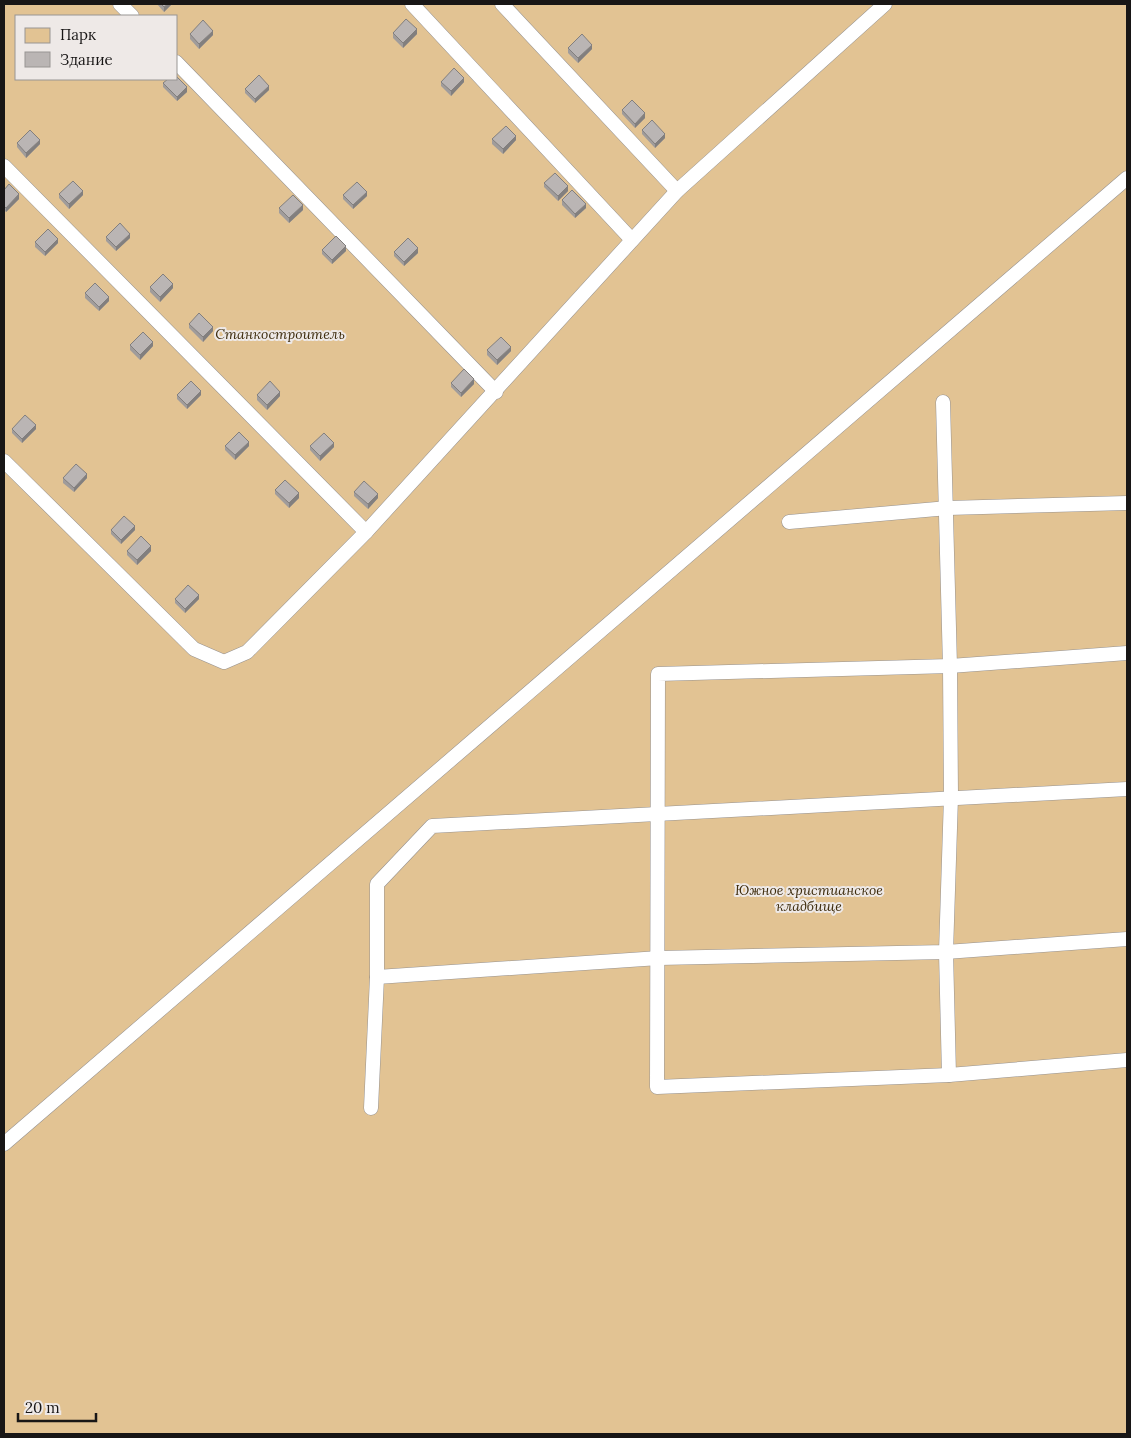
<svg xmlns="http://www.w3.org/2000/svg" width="1131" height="1438" font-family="Lora,serif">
<rect width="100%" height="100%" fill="#eee9e7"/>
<path fill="#e2c393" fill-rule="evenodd" d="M4,4H1127V1434H4ZM16,16H176V79H16Z"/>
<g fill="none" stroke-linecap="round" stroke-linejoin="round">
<g stroke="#969290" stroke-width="15">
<g id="lane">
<polyline points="120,4 132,16"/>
<polyline points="412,4 632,240"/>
<polyline points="502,4 677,191"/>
<polyline points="176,62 496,392"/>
<polyline points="4,166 366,532"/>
<polyline points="943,402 950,666 951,797 946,952 949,1075"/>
<polyline points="4,461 194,649 224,662 247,652 366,532 677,191 885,4"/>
<polyline points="789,522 948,508 1127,503"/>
<polyline points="1127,653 950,666 658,674 657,1087 949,1075 1127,1060"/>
<polyline points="377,977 659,958 946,952 1127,939"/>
<polyline points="371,1108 377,977 377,884 432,826 1127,789"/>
<polyline points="4,1144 1127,178"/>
</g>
</g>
<use href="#lane" stroke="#fff" stroke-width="14"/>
</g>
<g fill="#a09c9b">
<polygon points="157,4 172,4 164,12"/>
<polygon points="393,33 417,34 403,48 393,38"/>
<polygon points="190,34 213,35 199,49 190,39"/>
<polygon points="568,48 592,49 578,63 568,53"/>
<polygon points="441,82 464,82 451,96 441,86"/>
<polygon points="163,83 187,92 177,101 163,87"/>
<polygon points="245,89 269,90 255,103 245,93"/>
<polygon points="622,110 645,118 635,128 622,114"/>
<polygon points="642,130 665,138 655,148 642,134"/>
<polygon points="492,139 516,140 503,154 492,144"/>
<polygon points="17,143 40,144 26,158 17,147"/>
<polygon points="544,183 568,191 558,201 544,187"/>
<polygon points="4,190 19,199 6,212 4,210"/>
<polygon points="59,194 83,195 69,209 59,198"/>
<polygon points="343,195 367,196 353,209 343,199"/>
<polygon points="562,200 586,208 575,218 562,205"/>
<polygon points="279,208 303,210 289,223 279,213"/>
<polygon points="106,237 130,238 116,251 106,241"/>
<polygon points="35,242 58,243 45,256 35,247"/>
<polygon points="322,250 346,251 332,264 322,254"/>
<polygon points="394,252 418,253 404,266 394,256"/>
<polygon points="150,287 173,288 160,302 150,292"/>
<polygon points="85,293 109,301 99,311 85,298"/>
<polygon points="189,324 213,331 203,342 189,328"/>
<polygon points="130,345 153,346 140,360 130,350"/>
<polygon points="487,350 511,351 497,365 487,355"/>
<polygon points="451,383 474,384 461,397 451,387"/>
<polygon points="177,395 201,395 187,409 177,399"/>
<polygon points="257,395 280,396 267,410 257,400"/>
<polygon points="12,429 36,429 22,443 12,433"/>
<polygon points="225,446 249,446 235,460 225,450"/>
<polygon points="310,446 334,447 320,461 310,450"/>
<polygon points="63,478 87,478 74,492 63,483"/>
<polygon points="275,490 299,498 289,508 275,494"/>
<polygon points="354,492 378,498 368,509 354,496"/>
<polygon points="111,530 135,530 121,544 111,534"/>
<polygon points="127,551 151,551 137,565 127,555"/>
<polygon points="175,599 199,599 185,613 175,603"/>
</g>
<g fill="#827f7e">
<polygon points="168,4 172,4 164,12 164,7"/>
<polygon points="417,29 417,34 403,48 403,43"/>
<polygon points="213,31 213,35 199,49 199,44"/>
<polygon points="592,45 592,49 578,63 578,58"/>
<polygon points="464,78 464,82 451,96 451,91"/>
<polygon points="269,86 269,90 255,103 255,99"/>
<polygon points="187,87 187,92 177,101 177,97"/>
<polygon points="645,113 645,118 635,128 635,124"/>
<polygon points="665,134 665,138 655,148 655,144"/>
<polygon points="516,136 516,140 503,154 503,149"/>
<polygon points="40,140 40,144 26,158 26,153"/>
<polygon points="568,186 568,191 558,201 558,196"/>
<polygon points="83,191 83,195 69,209 69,204"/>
<polygon points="367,192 367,196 353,209 353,205"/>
<polygon points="19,194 19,199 6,212 6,208"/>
<polygon points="586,204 586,208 575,218 575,214"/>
<polygon points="303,205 303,210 289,223 289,218"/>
<polygon points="130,234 130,238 116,251 116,247"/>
<polygon points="58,239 58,243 45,256 45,252"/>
<polygon points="346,246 346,251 332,264 332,260"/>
<polygon points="418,248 418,253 404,266 404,262"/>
<polygon points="173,284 173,288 160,302 160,297"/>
<polygon points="109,297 109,301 99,311 99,307"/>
<polygon points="213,327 213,331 203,342 203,337"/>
<polygon points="153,342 153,346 140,360 140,355"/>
<polygon points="511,347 511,351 497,365 497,360"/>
<polygon points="474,379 474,384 461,397 461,393"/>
<polygon points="201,391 201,395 187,409 187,405"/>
<polygon points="280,392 280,396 267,410 267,405"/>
<polygon points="36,425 36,429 22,443 22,439"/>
<polygon points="249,442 249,446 235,460 235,455"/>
<polygon points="334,443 334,447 320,461 320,456"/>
<polygon points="87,474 87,478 74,492 74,488"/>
<polygon points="299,493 299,498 289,508 289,503"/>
<polygon points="378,494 378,498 368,509 368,504"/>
<polygon points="135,526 135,530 121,544 121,540"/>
<polygon points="151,546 151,551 137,565 137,560"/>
<polygon points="199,595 199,599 185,613 185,609"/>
</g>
<g fill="#bab5b4" stroke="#827f7e">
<polygon points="161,4 168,4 164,7"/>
<polygon points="406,19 417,29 403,43 393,33"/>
<polygon points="203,20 213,31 199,44 190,34"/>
<polygon points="582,34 592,45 578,58 568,48"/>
<polygon points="454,68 464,78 451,91 441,82"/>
<polygon points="259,75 269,86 255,99 245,89"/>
<polygon points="176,76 187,87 177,97 163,83 168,79 176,79"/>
<polygon points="632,100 645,113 635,124 622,110"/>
<polygon points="652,120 665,134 655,144 642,130"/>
<polygon points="506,126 516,136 503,149 492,139"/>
<polygon points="30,130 40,140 26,153 17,143"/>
<polygon points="555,173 568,186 558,196 544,183"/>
<polygon points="73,181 83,191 69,204 59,194"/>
<polygon points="357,182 367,192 353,205 343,195"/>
<polygon points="9,184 19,194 6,208 4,206 4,190"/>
<polygon points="572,190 586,204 575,214 562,200"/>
<polygon points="293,195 303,205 289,218 279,208"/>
<polygon points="120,223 130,234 116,247 106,237"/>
<polygon points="48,229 58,239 45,252 35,242"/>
<polygon points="336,236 346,246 332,260 322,250"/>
<polygon points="408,238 418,248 404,262 394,252"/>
<polygon points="163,274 173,284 160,297 150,287"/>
<polygon points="95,283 109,297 99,307 85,293"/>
<polygon points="199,313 213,327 203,337 189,324"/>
<polygon points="143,332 153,342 140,355 130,345"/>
<polygon points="501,337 511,347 497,360 487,350"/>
<polygon points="464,369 474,379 461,393 451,383"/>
<polygon points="191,381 201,391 187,405 177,395"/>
<polygon points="270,381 280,392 267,405 257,395"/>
<polygon points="25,415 36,425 22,439 12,429"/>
<polygon points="239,432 249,442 235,455 225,446"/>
<polygon points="324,433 334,443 320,456 310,446"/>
<polygon points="76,464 87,474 74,488 63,478"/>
<polygon points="285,480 299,493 289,503 275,490"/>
<polygon points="364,481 378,494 368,504 354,492"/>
<polygon points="124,516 135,526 121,540 111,530"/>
<polygon points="141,536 151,546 137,560 127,551"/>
<polygon points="188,585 199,595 185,609 175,599"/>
</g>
<g text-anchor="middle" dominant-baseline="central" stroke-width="4" stroke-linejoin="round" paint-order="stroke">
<g font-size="14" font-style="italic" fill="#3e2c0d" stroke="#eee9e7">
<text x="280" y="334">Станкостроитель</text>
<text x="809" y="890">Южное христианское<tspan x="809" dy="16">кладбище</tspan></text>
</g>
</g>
<rect width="1131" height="1438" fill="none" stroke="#181616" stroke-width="10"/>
<rect x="15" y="15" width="162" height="65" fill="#eee9e7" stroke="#989593"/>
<rect x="25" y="28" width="25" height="15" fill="#e2c393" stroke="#989593"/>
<text x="60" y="40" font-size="15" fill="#181616">Парк</text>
<rect x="25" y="52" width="25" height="15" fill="#bab5b4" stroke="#989593"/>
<text x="60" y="65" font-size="15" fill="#181616">Здание</text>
<path d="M18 1413v8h78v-8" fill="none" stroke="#181616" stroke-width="2.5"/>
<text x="25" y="1413" font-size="15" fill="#181616" stroke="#eee9e7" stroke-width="4" paint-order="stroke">20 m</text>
</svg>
